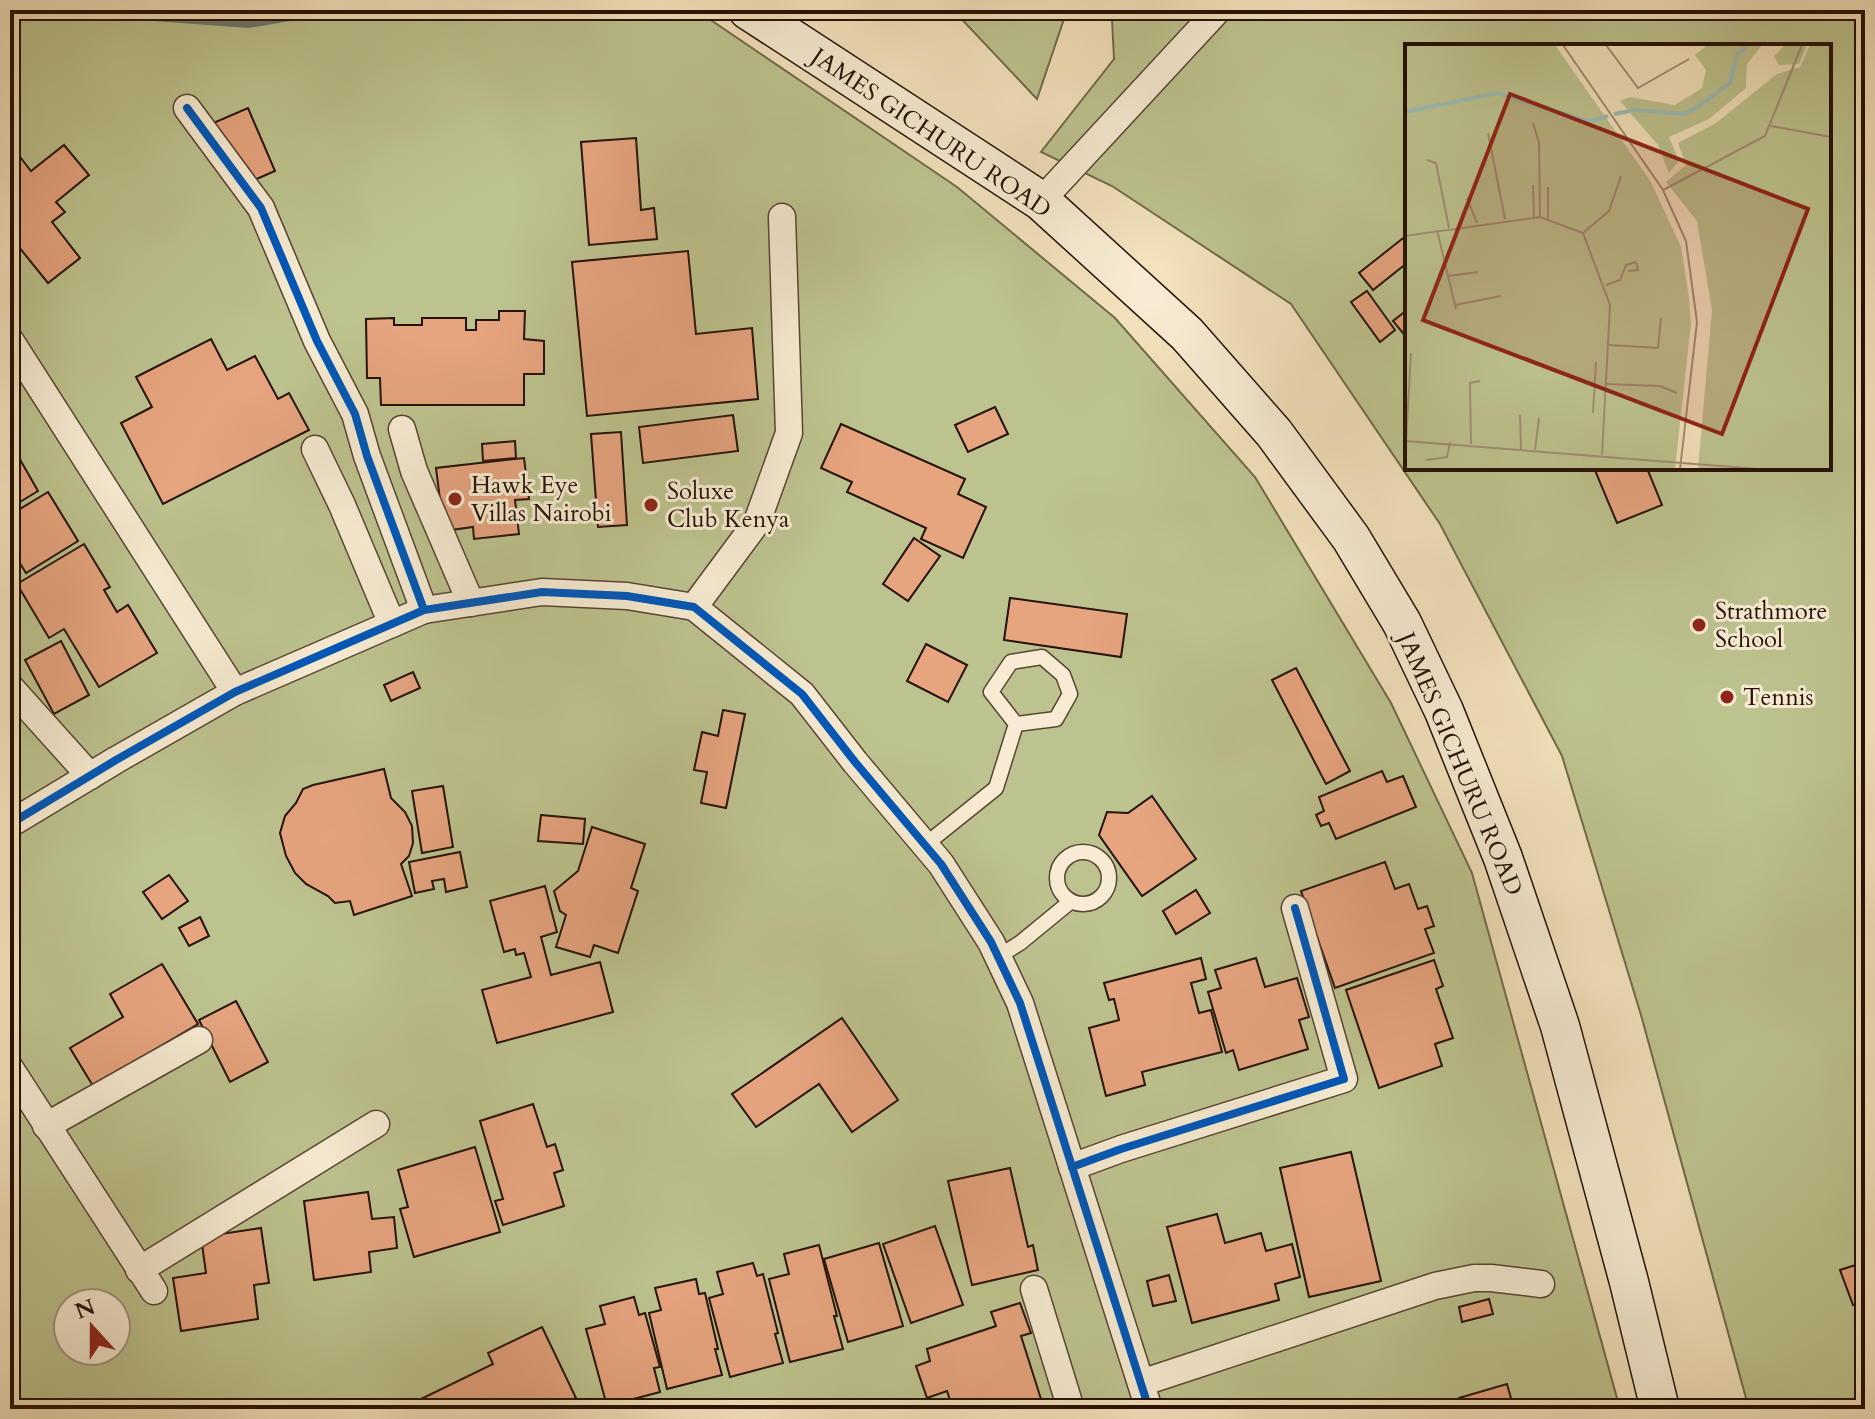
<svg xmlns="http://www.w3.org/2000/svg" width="1875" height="1419" font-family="Cardo,serif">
<rect width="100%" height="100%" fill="#f3e2bc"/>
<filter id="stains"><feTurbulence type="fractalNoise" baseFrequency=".0025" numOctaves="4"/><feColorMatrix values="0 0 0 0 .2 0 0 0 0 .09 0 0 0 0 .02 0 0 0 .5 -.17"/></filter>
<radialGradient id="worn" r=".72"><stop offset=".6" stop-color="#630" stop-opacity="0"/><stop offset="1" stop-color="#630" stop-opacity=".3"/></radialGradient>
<g fill="#bdc38f" stroke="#706a4a" stroke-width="2" fill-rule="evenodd">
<path d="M10,10H696L957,187L1115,318L1255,477L1391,703L1472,873L1620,1409H10ZM68,1303H116V1351H68Z"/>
<polygon points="953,10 1067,10 1037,99"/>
<path d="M1104,10H1865V1409H1749L1641,1015L1562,756L1440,524L1291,304L1112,186L1041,152L1114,59L1112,19ZM1407,46H1829V468H1407Z"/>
</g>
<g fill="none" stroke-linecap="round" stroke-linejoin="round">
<g stroke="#6b786e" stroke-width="10">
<polyline points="73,10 249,23 324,10"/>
<polyline points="10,12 30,10"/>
</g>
</g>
<g fill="#e6a47f" stroke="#241106" stroke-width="2">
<polygon points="248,108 275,171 238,187 211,124"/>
<polygon points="636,138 641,210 654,208 657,239 589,245 581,142"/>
<polygon points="10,144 31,171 64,145 89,175 56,202 65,212 52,222 80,258 48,283 10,236"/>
<polygon points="1407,235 1407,263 1373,290 1359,273"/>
<polygon points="688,251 696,334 752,328 758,399 587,416 572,262"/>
<polygon points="1367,291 1395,330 1380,342 1351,302"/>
<polygon points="1407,310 1407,338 1393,321"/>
<polygon points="499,311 525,311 524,339 544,341 544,374 524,374 524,405 381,405 380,378 367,378 366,319 394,318 394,325 422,325 422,318 466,318 466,330 476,330 476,320 499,320"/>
<polygon points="211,339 227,370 255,356 278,399 289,393 309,430 163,504 121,423 152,407 136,377"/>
<polygon points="995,407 1008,434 968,452 955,425"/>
<polygon points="733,415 738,451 643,463 639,427"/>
<polygon points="841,424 965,479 958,494 986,507 963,558 921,539 926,528 847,492 852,482 821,468"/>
<polygon points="621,432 627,525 598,527 591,434"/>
<polygon points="515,441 516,458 483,461 482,444"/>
<polygon points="10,442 38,491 10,508"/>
<polygon points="524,458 529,499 515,500 519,534 474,539 473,527 444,531 436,468"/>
<polygon points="1594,468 1647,468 1662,505 1617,523"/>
<polygon points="48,492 78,541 26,573 10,547 10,515"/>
<polygon points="914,538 940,556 908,601 883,584"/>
<polygon points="84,544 110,587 104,590 117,612 128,605 157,653 99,687 64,629 49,638 17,584"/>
<polygon points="1010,598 1127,614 1121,657 1004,640"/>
<polygon points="61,641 89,695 54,714 25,660"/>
<polygon points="926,644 967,665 948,702 907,681"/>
<polygon points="1296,668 1350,771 1326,784 1272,680"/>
<polygon points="413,672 420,688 391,701 384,685"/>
<polygon points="723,710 745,714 726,808 701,803 707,772 694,770 702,732 718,736"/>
<polygon points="384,769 391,798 405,812 412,826 413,843 409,856 401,864 412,896 354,915 350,901 335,903 328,896 306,884 295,873 286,856 280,833 285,816 296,803 303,789 313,785"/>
<polygon points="1382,771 1387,782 1403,776 1416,807 1336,839 1329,823 1321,826 1316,815 1324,811 1319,797"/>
<polygon points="443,786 453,847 422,853 412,791"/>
<polygon points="1152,796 1196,859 1142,896 1099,835 1107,812 1128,813"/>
<polygon points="541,815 585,819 583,844 538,841"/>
<polygon points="592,827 645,844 631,888 638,891 618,953 594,945 590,957 556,947 566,915 560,911 554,891 578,871"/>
<polygon points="460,852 467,887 446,892 444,879 432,881 434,889 415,893 409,862"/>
<polygon points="1385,862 1395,889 1409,884 1418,909 1427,906 1434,926 1425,929 1434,953 1335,988 1301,891"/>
<polygon points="169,875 188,901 162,919 143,892"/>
<polygon points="545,886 557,932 541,937 551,975 600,962 613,1012 497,1043 482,990 531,977 524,953 516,955 515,949 504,952 490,901"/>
<polygon points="1196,890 1210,913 1176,934 1163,911"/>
<polygon points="200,917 209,936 189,946 179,928"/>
<polygon points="1201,958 1206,979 1191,983 1199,1013 1211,1010 1222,1052 1142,1072 1145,1085 1106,1096 1089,1028 1119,1020 1114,999 1109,1000 1104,983"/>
<polygon points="1256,958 1265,987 1297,978 1309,1017 1299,1020 1308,1049 1239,1070 1233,1050 1226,1053 1208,992 1221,988 1215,970"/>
<polygon points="1434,960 1443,986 1436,989 1453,1038 1435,1044 1442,1066 1379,1088 1346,990"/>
<polygon points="162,964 198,1024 93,1086 70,1048 123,1017 110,994"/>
<polygon points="236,1001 268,1062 230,1082 199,1020"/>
<polygon points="842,1018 898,1100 852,1132 819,1084 756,1127 732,1094"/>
<polygon points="533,1104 547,1147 555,1144 563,1170 554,1173 564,1206 503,1225 495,1201 503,1199 480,1121"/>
<polygon points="475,1147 500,1232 414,1257 400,1209 408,1207 398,1170"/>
<polygon points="1351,1152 1381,1281 1309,1297 1280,1168"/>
<polygon points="1010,1168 1028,1247 1033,1245 1038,1270 972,1285 948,1181"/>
<polygon points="368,1192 372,1219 394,1217 397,1248 369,1252 371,1272 314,1280 304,1201"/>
<polygon points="1217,1214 1225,1243 1261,1233 1266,1251 1292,1244 1300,1277 1275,1284 1279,1300 1192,1323 1167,1227"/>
<polygon points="935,1226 963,1305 911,1323 883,1244"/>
<polygon points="261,1228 269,1283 254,1285 258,1319 181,1331 173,1278 206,1273 201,1237"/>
<polygon points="879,1243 903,1326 848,1342 824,1259"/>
<polygon points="819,1245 837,1316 834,1316 843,1349 790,1362 769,1279 789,1274 784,1254"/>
<polygon points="1865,1262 1865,1301 1853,1305 1840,1270"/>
<polygon points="753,1263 757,1276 763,1274 778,1333 775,1334 783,1363 730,1377 709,1298 723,1294 717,1272"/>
<polygon points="1169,1275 1176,1301 1153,1306 1147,1281"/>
<polygon points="696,1279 699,1294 705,1293 718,1349 715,1349 722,1375 667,1389 649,1313 661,1310 655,1288"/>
<polygon points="634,1297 639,1315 645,1313 660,1367 654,1368 660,1392 607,1406 586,1329 605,1324 600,1306"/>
<polygon points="1489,1299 1493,1314 1462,1322 1459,1307"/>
<polygon points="1020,1303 1031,1333 1021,1336 1041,1399 1011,1409 974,1409 973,1407 953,1409 947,1391 927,1398 916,1366 930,1361 927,1349 996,1326 991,1312"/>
<polygon points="542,1327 576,1398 553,1409 426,1409 421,1399 493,1364 488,1353"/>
<polygon points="1507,1384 1514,1409 1462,1409 1459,1398"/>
</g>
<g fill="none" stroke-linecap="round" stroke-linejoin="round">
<g stroke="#584534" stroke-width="17">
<g id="lane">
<polyline points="925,845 996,788 1016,724 991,692 1011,662 1042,657 1063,675 1070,694 1056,719 1016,724"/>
<circle cx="1083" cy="878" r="26"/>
<polyline points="998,957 1020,943 1070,902"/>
</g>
</g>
<g stroke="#584534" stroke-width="29">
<g id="street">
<polyline points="187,108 261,208 317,341 355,414 367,456 424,610"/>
<polyline points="1041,201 1218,10"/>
<polyline points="10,340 235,692"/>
<polyline points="402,429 414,471 471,603"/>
<polyline points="315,449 342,505 392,624"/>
<polyline points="694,607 757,522 789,433 782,217"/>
<polyline points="10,687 90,776"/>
<polyline points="10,824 116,760 235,692 424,610 542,592 627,596 694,607 802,694 855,762 941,864 991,942 1020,1003 1149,1409"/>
<polyline points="10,1068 154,1291"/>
<polyline points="46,1126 199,1040"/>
<polyline points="1072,1167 1121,1149 1344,1079 1295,908"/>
<polyline points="139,1270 376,1124"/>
<polyline points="1034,1289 1071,1409"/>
<polyline points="1141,1383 1435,1286 1474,1278 1491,1278 1541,1284"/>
</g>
</g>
<g stroke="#241106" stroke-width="41">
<polyline id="secondary" points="748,10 1041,201 1187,334 1274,433 1351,538 1402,623 1444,711 1503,858 1560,1026 1629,1282 1660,1409"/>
</g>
<use href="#lane" stroke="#f7ecd3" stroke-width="14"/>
<use href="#street" stroke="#f7ecd3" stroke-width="26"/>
<use href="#secondary" stroke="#f7ecd3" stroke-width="38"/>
<g stroke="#f7ecd3" stroke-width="13">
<g id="cycleway">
<polyline points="187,108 261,208 317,341 355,414 367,456 424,610"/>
<polyline points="10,824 116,760 235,692 424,610 542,592 627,596 694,607 802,694 855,762 941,864 991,942 1020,1003 1149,1409"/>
<polyline points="1072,1167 1121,1149 1344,1079 1295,908"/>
</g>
</g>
<use href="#cycleway" stroke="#0057b8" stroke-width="8"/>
</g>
<g fill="#8f2418" stroke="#f7ecd3" stroke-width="3">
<circle cx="455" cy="499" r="8"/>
<circle cx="651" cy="505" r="8"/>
<circle cx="1699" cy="625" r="8"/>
<circle cx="1727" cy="697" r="8"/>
</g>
<g text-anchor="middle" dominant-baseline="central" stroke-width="6" stroke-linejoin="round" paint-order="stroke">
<g font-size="24" fill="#241106" stroke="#f7ecd3">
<text transform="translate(931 133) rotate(34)">JAMES GICHURU ROAD</text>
<text transform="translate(1460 764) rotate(67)">JAMES GICHURU ROAD</text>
</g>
<g font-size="24" fill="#241106" stroke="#f7ecd3" text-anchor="start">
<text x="471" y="485">Hawk Eye<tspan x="471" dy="28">Villas Nairobi</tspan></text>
<text x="667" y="491">Soluxe<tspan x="667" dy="28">Club Kenya</tspan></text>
<text x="1715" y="611">Strathmore<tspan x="1715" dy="28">School</tspan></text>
<text x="1743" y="697">Tennis</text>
</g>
</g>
<g transform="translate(1405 44)">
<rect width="426" height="426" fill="#f3e2bc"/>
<path d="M0,1H150L246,138L276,203L283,247L286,279L270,425H0ZM302,1H357L342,20L341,44L304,75L264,93L274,117L264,129L253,101L215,57L225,53L270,61L297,44L301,26L290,11ZM380,1H402L394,20L374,21L369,12ZM405,1H426V425H293L307,266L292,177L261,138L281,121L273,99L311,79L372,30L395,23Z" fill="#bdc38f"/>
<path fill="none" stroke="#9bbdb3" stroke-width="4" d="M0,68L92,49L185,78L203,72M209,70L230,66L279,70L294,62L325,39L332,11L342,1"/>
<path fill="none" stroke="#a08e73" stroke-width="2" d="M158,1L258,146L281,197L292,278L275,425M201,1L233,44L284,15M128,79L134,99L135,173M366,82L426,93M83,89L100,175M22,116L31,119L44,184M128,141L129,173M143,143V175M258,146L360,92L397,1M62,154L72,179M32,186L51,265M178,189L204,167L216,132M0,192L135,173L178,189L205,261L197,411M44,232L73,228M201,241L215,236L221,221L231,218L233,226L223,227M50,261L96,252M204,301L253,304L256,274M202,340L255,342L272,349M188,369L191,318M115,371L116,405M0,397L353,425M1,397L6,309M66,400L65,339L75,337M130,406L134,374M21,416L42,413L45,398"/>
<path fill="#8f2418" fill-opacity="0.15" stroke="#8f2418" stroke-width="4" d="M105,50L403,165L317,390L18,276Z"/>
<rect width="426" height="426" fill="none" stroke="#241106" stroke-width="4"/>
</g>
<rect width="1875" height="1419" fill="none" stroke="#f3e2bc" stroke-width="40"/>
<rect x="12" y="12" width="1851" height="1395" fill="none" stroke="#241106" stroke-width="4"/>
<rect x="20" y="20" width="1835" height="1379" fill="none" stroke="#241106" stroke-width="2"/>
<g transform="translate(92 1327) rotate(339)"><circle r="38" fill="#f7ecd3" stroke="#a39481" stroke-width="2"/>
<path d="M0-6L14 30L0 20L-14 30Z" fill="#8f2418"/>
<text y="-12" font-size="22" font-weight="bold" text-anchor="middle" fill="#241106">N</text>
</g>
<rect width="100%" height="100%" filter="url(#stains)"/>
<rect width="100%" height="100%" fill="url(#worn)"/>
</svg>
